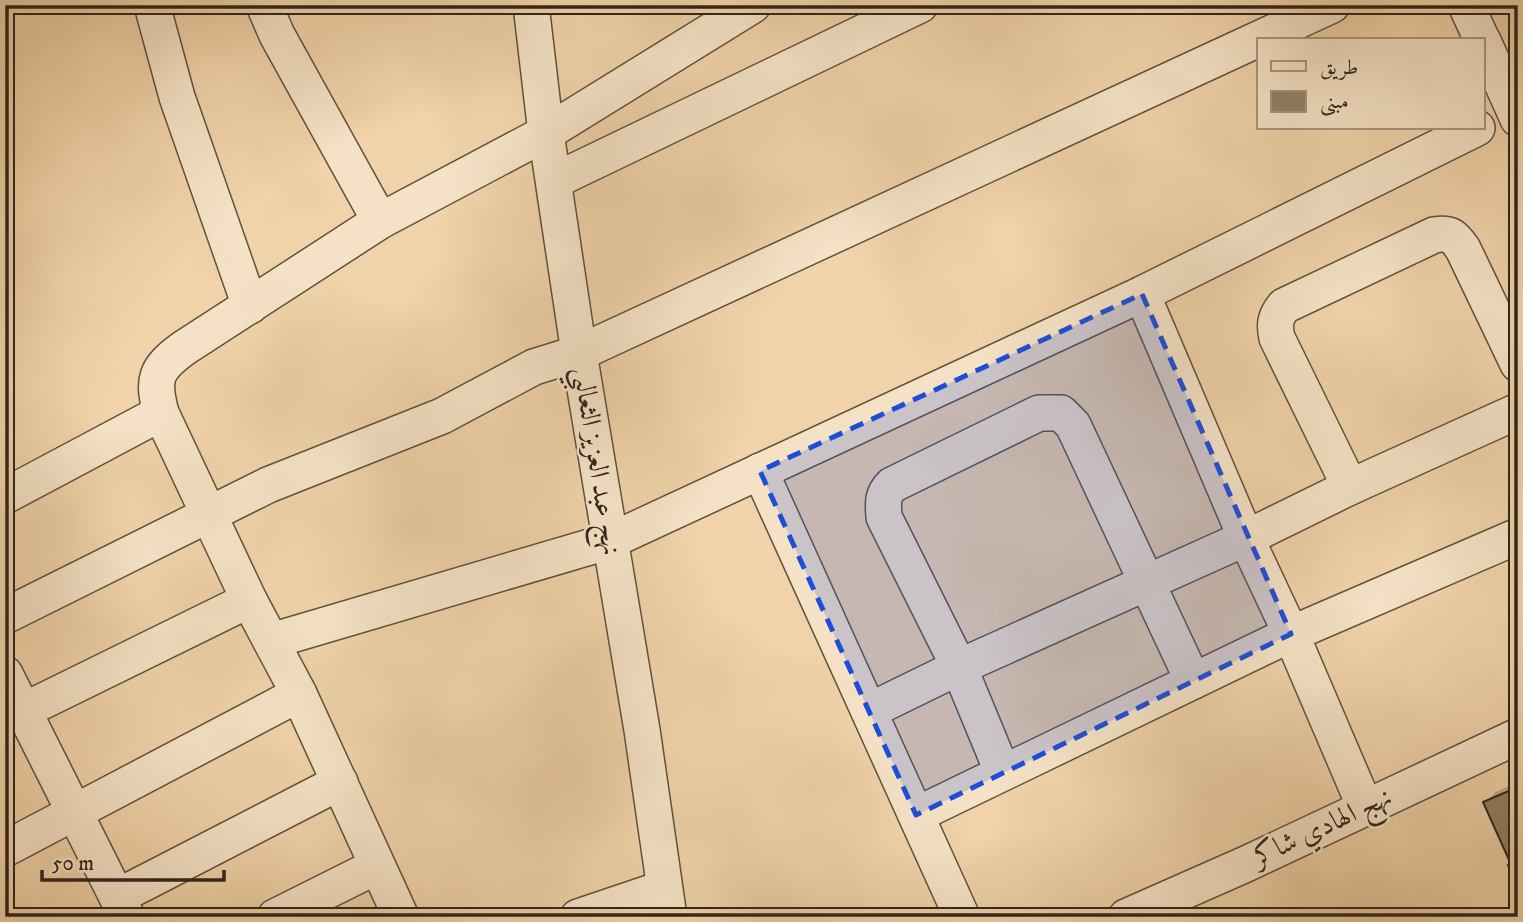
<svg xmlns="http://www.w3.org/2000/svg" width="1523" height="922" font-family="'IM FELL DW Pica',Amiri,serif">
<rect width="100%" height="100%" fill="#f0d3a8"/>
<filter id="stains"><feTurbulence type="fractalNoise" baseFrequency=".00286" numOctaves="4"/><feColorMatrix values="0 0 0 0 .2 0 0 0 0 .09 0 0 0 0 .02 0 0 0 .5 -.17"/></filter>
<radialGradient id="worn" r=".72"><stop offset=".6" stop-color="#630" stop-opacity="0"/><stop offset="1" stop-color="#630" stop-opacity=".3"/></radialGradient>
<polygon fill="#0003" points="1518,782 1518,855 1485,803 1496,792"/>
<g fill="#938066" stroke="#2f261e" stroke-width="2">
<polygon points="1518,787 1518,856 1509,860 1483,802"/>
<polygon points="1518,860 1518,886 1508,865"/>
</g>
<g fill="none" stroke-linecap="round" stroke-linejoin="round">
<g stroke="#5f5140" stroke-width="38">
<g id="minor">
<polyline points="152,5 177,97 250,306"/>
<polyline points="264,5 277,35 380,221"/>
<polyline points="531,5 546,133 579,353 642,730 669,917"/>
<polyline points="1466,5 1482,40"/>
<polyline points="1483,41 1518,119"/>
<polyline points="554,181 920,5"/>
<polyline points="1142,294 1246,538 1291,634 1365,807"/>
<polyline points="760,471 962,917"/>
<path d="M1350,487L1277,338C1274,325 1275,317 1284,306L1434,235C1450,232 1454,236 1463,249L1518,364"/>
<polyline points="5,496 161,413"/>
<polyline points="5,616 268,485 442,416 534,367 579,353 1332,5"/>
<polyline points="271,641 610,541 1142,294 1477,128"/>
<polyline points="5,674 127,917"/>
<polyline points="23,711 249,600"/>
<polyline points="869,711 959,667 1246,538 1350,487 1518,411"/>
<path d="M1002,771L959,667L884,517C883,503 882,495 892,485L1039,413H1061L1073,425L1193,681"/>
<polyline points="916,815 1291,634 1518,536"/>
<polyline points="5,849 299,694"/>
<polyline points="117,897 340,782"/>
<polyline points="275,917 377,866"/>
<path d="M401,917L299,694L249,600L161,413C152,379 155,369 184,348L380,221L546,133L753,5"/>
<polyline points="578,917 664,888"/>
<polyline points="1126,917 1246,864 1518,736"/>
</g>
</g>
<use href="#minor" stroke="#f5e2c6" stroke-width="35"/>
</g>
<path fill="#1d4ed8" fill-opacity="0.2" stroke="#1d4ed8" stroke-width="5" stroke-dasharray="14 9" stroke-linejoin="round" d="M1142,294L1291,634L916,815L760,471Z"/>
<g text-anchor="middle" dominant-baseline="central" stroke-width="5" stroke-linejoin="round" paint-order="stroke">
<g font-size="28" fill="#2f261e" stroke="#f5e2c6">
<text transform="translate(597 461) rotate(81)">نهج عبد العزيز الثعالبي</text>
<text transform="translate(1322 827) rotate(-25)">نهج الهادي شاكر</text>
</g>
</g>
<rect width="1523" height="922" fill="none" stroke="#f0d3a8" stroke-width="28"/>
<rect x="7" y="7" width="1509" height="908" fill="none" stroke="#2f261e" stroke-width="3.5"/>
<rect x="14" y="14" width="1495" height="894" fill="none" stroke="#2f261e" stroke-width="2"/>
<rect x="1257" y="38" width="228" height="91" fill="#f5e2c6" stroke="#a69783" stroke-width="2"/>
<rect x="1271" y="61" width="35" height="10" fill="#f5e2c6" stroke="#a69783" stroke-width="2"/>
<text x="1320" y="74" font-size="21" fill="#2f261e">طريق</text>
<rect x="1271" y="91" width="35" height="21" fill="#938066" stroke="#a69783" stroke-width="2"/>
<text x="1320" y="108" font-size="21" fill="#2f261e">مبنى</text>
<path d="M42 870v10h182v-10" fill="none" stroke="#2f261e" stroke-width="3.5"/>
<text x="52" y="870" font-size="21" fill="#2f261e" stroke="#f5e2c6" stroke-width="5" paint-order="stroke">50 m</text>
<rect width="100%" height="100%" filter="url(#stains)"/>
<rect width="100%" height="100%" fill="url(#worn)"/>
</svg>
